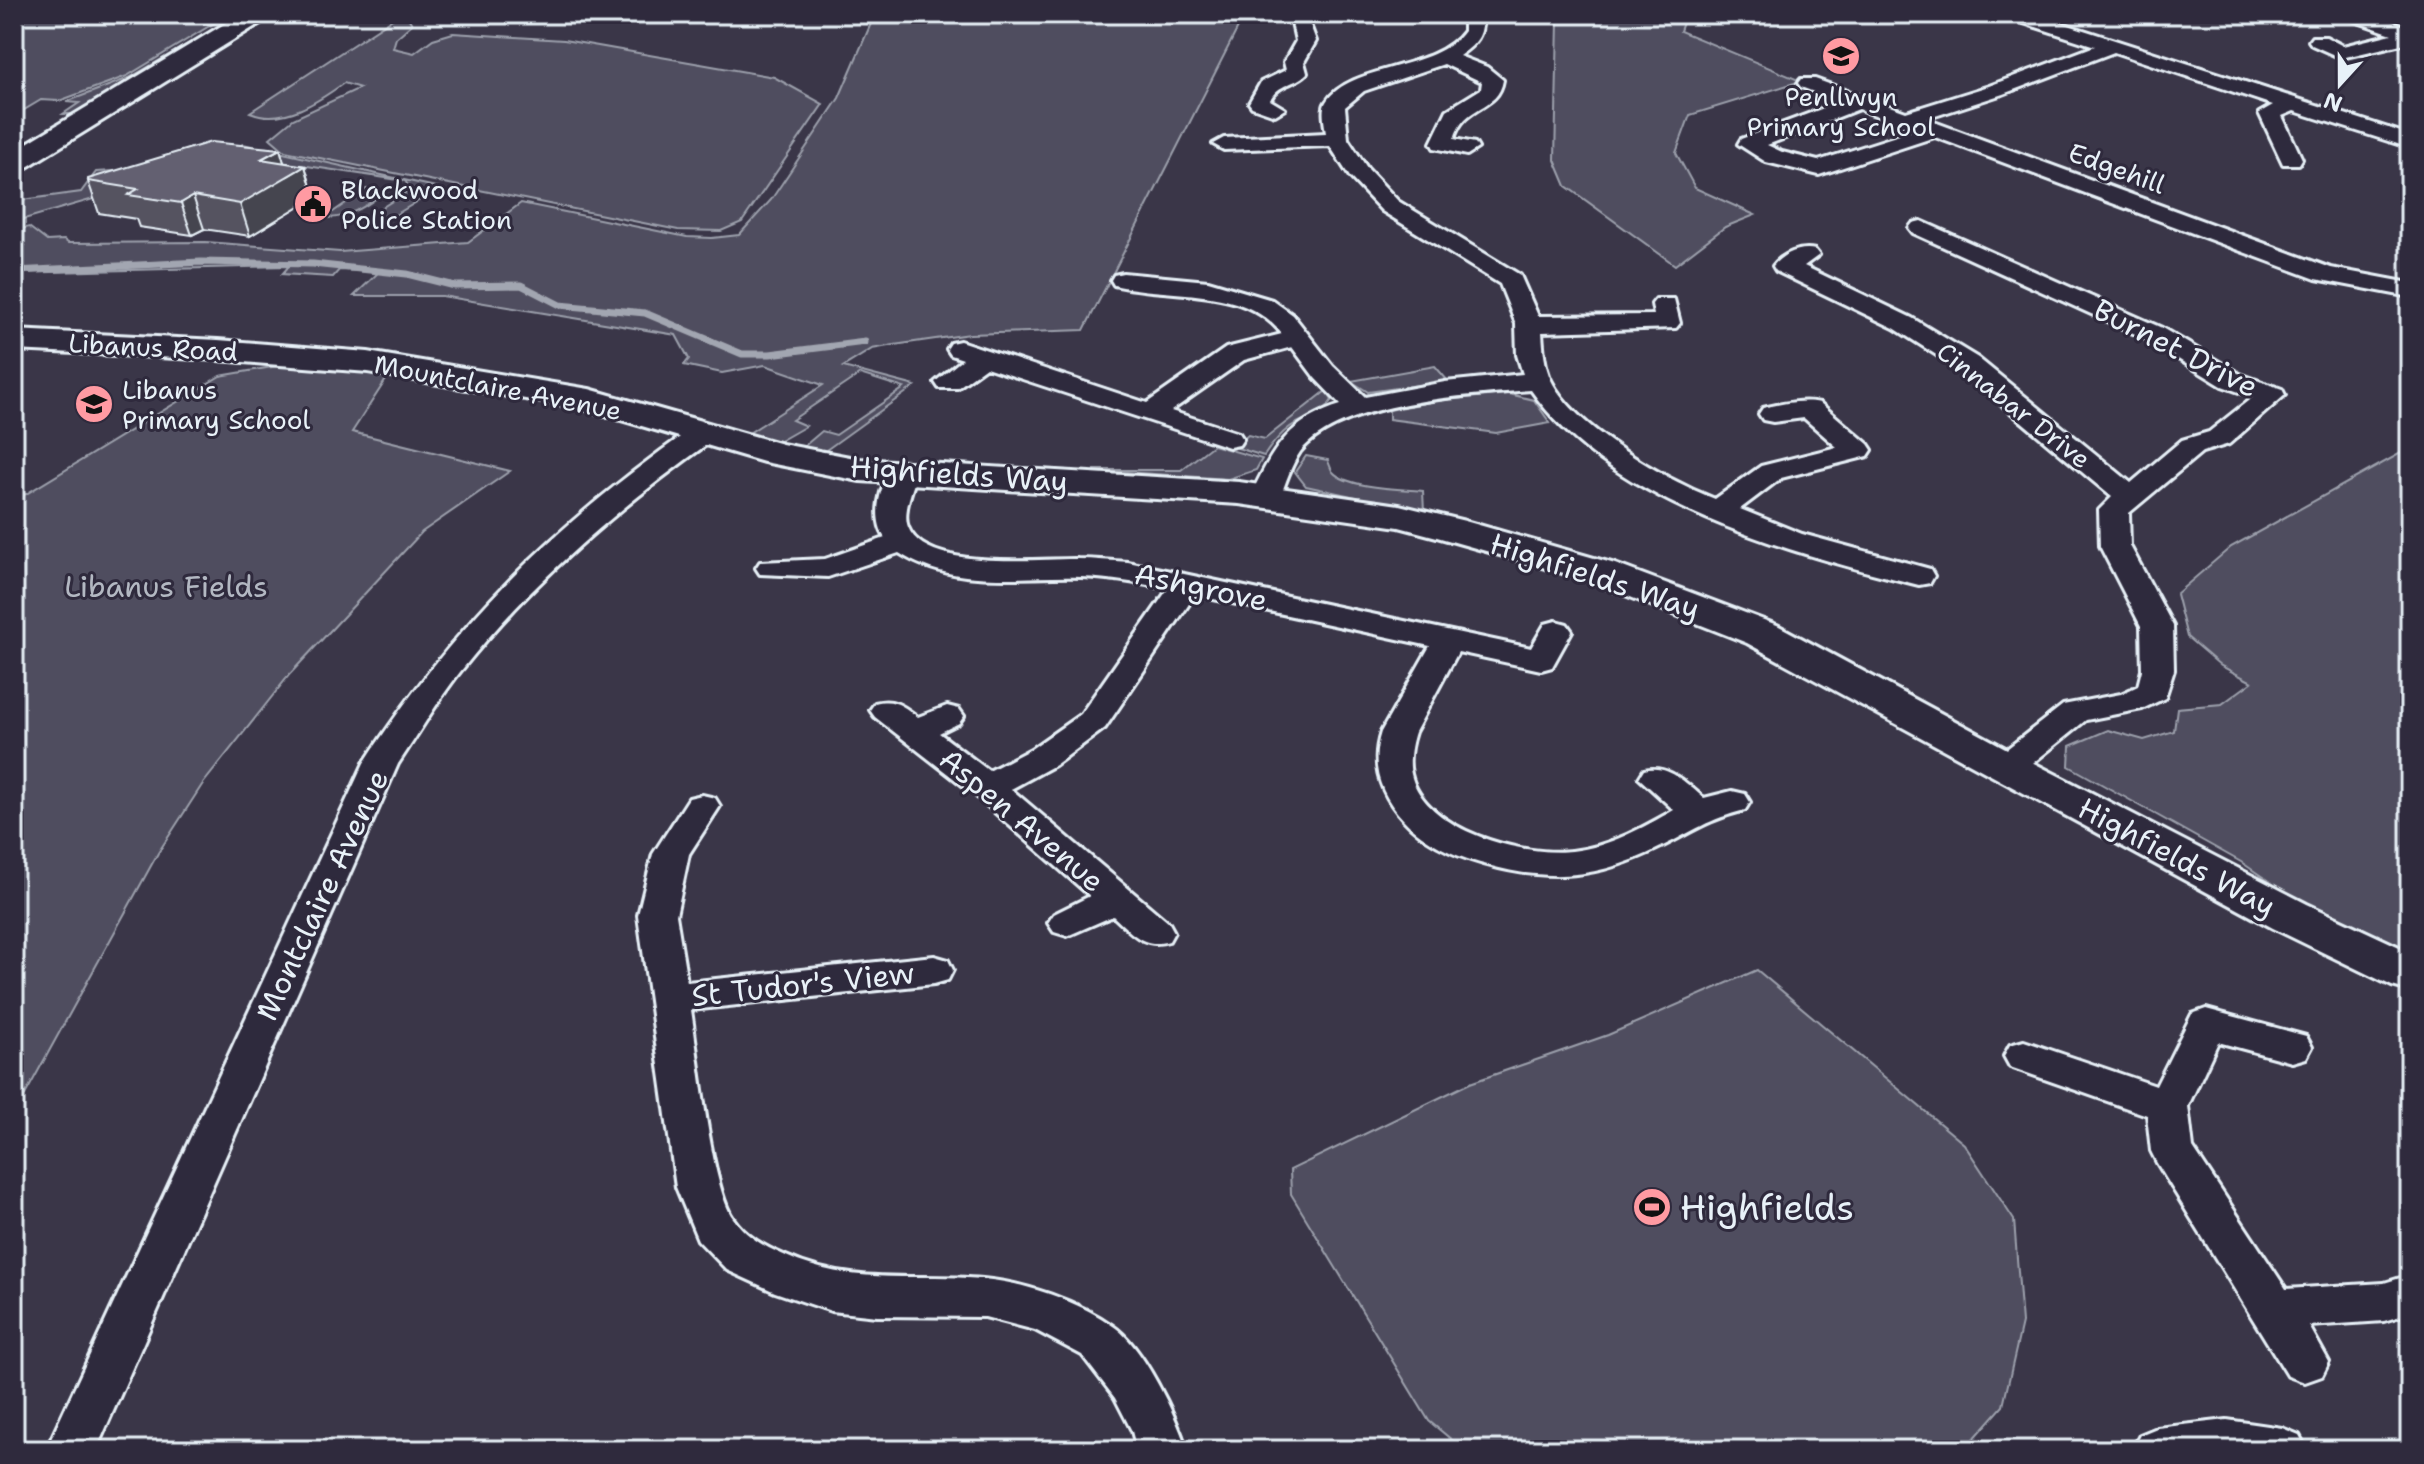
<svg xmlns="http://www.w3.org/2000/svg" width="2424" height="1464" font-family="'Shantell Sans',sans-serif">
<rect width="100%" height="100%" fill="#3a3648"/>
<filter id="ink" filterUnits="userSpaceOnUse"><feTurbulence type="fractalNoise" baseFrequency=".0125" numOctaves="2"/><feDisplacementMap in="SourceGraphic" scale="16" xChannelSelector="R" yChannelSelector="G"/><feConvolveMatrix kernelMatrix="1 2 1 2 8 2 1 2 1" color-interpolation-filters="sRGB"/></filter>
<g filter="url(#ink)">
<g fill="#504e5f" stroke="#9ca0ac" stroke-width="2">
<polygon points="14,14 229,14 127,76 59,101 41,100 14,116"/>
<polygon points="239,14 248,14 81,114 63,114 79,103 66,102 129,78"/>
<path d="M400,14H406L412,24L396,38L393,48L414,53L433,39L453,33L564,40L774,77L823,104L742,222L721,231L678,230L285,151L270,138L293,119L360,88L344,83C319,101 283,126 250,112Z"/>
<polygon points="875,14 1245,14 1084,330 970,334 894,345 872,349 843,367 915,386 822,453 802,448 822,431 836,435 904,388 860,374 792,420 806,426 778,442 749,433 823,385 765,365 722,373 684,365 689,359 676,335 442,296 354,296 379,272 339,270 333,277 282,274 289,266 14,273 14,251 23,246 14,246 14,231 29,227 47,241 64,240 68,243 206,242 340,252 468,242 521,203 687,237 712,238 739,235 771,200 839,98"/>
<polygon points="1549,14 1686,14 1680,31 1801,81 1690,115 1676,153 1695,188 1755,215 1725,227 1675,265 1566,186 1555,160 1558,21"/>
<polygon points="243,144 440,188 380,224 362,220 405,193 410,188 405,181 242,156 206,159"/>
<polygon points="166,168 156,181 14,222 14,201 81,192 96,172"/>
<path d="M366,189L378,192L379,196C366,207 341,221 323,217L325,211L333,212Z"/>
<polygon points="289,364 389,375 352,432 510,471 422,532 290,674 202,785 158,853 14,1115 14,498 26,494 220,376"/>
<polygon points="1435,366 1448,381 1368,392 1351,381"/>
<path d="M1326,391L1332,400C1323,416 1305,417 1290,427C1279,435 1272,444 1264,456L1234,447L1248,435L1265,439Z"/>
<polygon points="1509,394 1534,400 1550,423 1496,433 1389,419 1389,410 1435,401"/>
<polygon points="1213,445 1262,459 1256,470 1228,479 1094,470 1181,470"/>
<polygon points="2410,448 2410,956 2305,906 2241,862 2069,766 2070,746 2108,730 2144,740 2174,731 2177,708 2222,704 2252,682 2221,666 2187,637 2176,594 2231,547"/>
<path d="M1306,456L1328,460C1328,461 1332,472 1333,472C1347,488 1402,489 1423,491L1424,512L1306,486L1295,472Z"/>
<polygon points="1757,970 1964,1144 2014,1220 2022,1323 2003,1406 1964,1450 1464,1450 1429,1421 1291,1194 1290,1170 1470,1083 1608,1035"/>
</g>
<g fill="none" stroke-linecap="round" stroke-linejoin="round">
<polyline stroke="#a2a6b1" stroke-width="7" points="14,271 201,262 313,264 407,274 455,286 521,285 560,305 645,313 742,354 770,354 865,342"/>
<g stroke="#e8f1f8" stroke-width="6">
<g id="minor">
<path d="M1290,14H1306L1316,41L1304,62L1307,73C1296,85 1278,83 1270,100L1285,109L1275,115L1252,107L1249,103L1261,82L1286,70L1284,62L1296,41Z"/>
<path d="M1464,14H1482C1484,36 1476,44 1459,56L1487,67L1503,80C1498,112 1464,103 1454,139L1475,143L1478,148L1467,155L1434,148L1431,143L1447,110L1481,89L1482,82L1444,64L1364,91L1345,107L1348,139L1367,168L1398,201L1520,275L1538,316L1654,315L1652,304L1656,299H1674L1680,323L1676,328L1542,332C1543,348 1544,365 1551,380C1574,428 1667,480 1715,499L1761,466L1837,447L1804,418L1773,422L1763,420L1759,414L1763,408C1781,404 1802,399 1820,403L1868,444L1872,450L1868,456L1781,478L1740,509L1802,534L1930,569L1934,576L1930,583L1919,585C1790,553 1610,504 1531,390C1470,395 1340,401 1300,452C1291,465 1286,482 1280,497L1275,503L1265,506L1255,503L1250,497C1273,449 1288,421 1341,405L1315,378L1292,347L1244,360L1171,411L1239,433L1243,439L1239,445L1229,447L986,367L957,388H939L935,382L963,359L951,355L947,349L951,343L960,341L1147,403L1226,348L1282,334C1243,284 1169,299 1114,285L1111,280L1114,275L1123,273L1208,281L1272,300L1293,315L1333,366L1365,397L1445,382L1523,374L1517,355L1516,324L1500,284L1382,211L1350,177L1330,146L1224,150L1213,144L1224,138L1326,133C1325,125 1321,109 1326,102C1351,63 1435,72 1464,31Z"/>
<path d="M2006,14H2034L2410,135V148L2294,111L2282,116L2302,159L2299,164H2283L2259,113L2273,105L2114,52L2003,94L1926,119L2331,268L2410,283V297L2316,279L1935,137L1819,175L1766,162L1738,144L1741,139L1840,102L1801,87L1798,83L1801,79H1815L1906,112L1989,86L2095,46L2008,18ZM1859,109L1915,130L1818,161L1782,152L1767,145Z"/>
<polygon points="2344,14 2371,14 2410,28 2410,42 2341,58 2312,45 2309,41 2312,37 2326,37 2343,46 2392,34 2346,18"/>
<path d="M1921,221L2162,328L2240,374L2282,389L2285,395L2229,444L2202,452L2129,513L2130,546L2173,626L2174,670L2165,698L2142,709L2086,720L2018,775L2006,778L1994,775L1989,767L1994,759L2063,705L2121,694L2138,686L2142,670L2141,626L2100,546L2099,510L2112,497L1960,370L1894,328L1776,271L1773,266C1782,254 1801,246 1815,250L1819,255L1804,266L1912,318L1978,358L2131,483L2182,440L2209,432L2253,397L2222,386L2144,338L1913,233L1909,228L1913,223Z"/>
<path d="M703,426L713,428L717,434L713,440C619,507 532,581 460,672C437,701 419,733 398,764L96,1450H46L364,763C458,620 553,526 693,428Z"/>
<path d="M903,464L913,467L917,473C913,489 902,511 908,527C925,572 1040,558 1078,559C1095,559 1111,561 1128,562L1531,648L1545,624L1556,621L1567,624L1572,631L1552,667L1541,670L1458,652L1415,732C1411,744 1408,761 1411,774C1423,830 1523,857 1572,851C1609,847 1642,828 1674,810L1639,778L1644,770C1669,764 1685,783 1704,798L1732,791L1745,794L1750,802L1745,810C1709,819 1693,831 1661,847C1599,878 1550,883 1484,864C1455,856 1425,843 1404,820C1380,794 1370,766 1381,732L1430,646L1195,595L1105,728L1055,765L1011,789L1169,923L1174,932L1169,941C1143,949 1131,932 1113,916L1067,936L1054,932L1048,923L1054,914L1090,896L975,795L875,717L870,710L875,703C894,698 903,706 918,717L947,706L959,709L964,716L959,723L939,733L989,771L1031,749L1081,714L1168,589C1139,583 1111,578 1081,577C1018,575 956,589 899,553L828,577L760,574L756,568L760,562L825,559L885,538C872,517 879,487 893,467Z"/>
<path d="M702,795L715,798L720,806L689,854L676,915L687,982L934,956L948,960L953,970L948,980L934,984L691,1010C698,1054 711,1187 733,1218C746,1237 765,1247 786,1256C852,1286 913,1273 983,1279C1026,1283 1078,1301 1113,1326C1143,1346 1176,1416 1187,1450H1137L1132,1431L1115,1398L1082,1355L1035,1330L985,1317L877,1316L831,1311L775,1292L727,1270L698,1240L676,1187L638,915L653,854L689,798Z"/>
<polygon points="2206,1009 2306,1036 2312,1047 2306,1058 2292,1062 2218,1042 2188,1106 2193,1148 2286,1289 2384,1283 2410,1275 2410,1313 2384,1321 2309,1326 2329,1362 2322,1376 2305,1382 2288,1376 2157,1163 2151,1151 2147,1115 2010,1067 2004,1056 2010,1045 2024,1041 2156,1086 2192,1014"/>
<polygon points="2227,1420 2282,1428 2299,1435 2307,1450 2132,1450 2140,1435 2157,1428"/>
</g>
</g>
<g stroke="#e8f1f8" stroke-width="6">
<g id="secondary">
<polygon points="241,14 270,14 267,19 24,169 14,172 14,151"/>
<polygon points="14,330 218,340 368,352 589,389 782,444 860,459 1239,482 1399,505 1465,521 1615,564 1777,625 2022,757 2307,904 2410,952 2410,991 2392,986 2273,928 1747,643 1587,580 1437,537 1399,527 1239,504 860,481 764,462 584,409 368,372 218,360 14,350"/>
</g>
</g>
<use href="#minor" fill="#2f2a3d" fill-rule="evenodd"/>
<use href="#secondary" fill="#2f2a3d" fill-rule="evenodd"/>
</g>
<polygon fill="#555361" stroke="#e8f1f8" stroke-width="2" points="280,149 284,163 305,166 314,197 250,236 204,229 192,235 139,227 136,219 99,213 88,181"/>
<g fill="#45444f" stroke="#e8f1f8" stroke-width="2">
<polygon points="280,149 288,176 305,166 314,197 250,236 240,204 261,159"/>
<polygon points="193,196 204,229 192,235 181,203"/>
</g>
<polygon fill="#636171" stroke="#e8f1f8" stroke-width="2" points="211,142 280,149 261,159 305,166 240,204 193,196 181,203 128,195 138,189 88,181 88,179"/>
</g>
<defs>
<g id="school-disc" transform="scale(2)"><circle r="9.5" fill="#ff9aa2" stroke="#2f2a3d"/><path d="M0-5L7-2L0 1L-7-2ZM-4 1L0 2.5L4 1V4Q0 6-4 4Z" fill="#111"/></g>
<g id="civic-disc" transform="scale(2)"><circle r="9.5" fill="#ff9aa2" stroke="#2f2a3d"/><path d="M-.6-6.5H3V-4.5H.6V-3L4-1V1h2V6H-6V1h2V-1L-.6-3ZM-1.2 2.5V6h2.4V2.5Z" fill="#111"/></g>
<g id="stadium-disc" transform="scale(2)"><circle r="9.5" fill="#ff9aa2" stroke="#2f2a3d"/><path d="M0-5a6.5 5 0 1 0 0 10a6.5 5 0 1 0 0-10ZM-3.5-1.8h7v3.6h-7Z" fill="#111"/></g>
</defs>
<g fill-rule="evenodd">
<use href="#school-disc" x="1841" y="56"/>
<use href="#civic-disc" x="313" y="204"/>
<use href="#school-disc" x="94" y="404"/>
<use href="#stadium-disc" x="1652" y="1207"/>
</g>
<g text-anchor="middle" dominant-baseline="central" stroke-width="6" stroke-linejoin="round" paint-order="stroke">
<g font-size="26" fill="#e8f1f8" stroke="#2f2a3d" text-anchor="start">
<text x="1841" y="96" text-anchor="middle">Penllwyn<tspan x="1841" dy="30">Primary School</tspan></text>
<text x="341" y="189">Blackwood<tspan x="341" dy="30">Police Station</tspan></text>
<text x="122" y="389">Libanus<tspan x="122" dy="30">Primary School</tspan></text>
</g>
<g font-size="26" fill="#e8f1f8" stroke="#2f2a3d">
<text transform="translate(2117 168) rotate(20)">Edgehill</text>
<text transform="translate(153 347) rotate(3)">Libanus Road</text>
<text transform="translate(498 387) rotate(11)">Mountclaire Avenue</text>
<text transform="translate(2014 405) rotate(38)">Cinnabar Drive</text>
</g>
<g font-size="30" fill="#e8f1f8" stroke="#2f2a3d">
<text transform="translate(2176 348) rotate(27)">Burnet Drive</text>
<text transform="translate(959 474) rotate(4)">Highfields Way</text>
<text transform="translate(1595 576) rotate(18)">Highfields Way</text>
<text transform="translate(1201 587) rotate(12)">Ashgrove</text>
<text transform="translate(1022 820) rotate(40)">Aspen Avenue</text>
<text transform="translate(2177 857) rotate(28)">Highfields Way</text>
<text transform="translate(322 895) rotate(-65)">Montclaire Avenue</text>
<text transform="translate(803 984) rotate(-6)">St Tudor's View</text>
</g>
<g font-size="30" fill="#b3b8c2" stroke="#2f2a3d">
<text x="166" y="586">Libanus Fields</text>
</g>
<g font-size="36" fill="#e8f1f8" stroke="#2f2a3d" text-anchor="start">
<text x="1680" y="1207">Highfields</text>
</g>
</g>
<rect width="2424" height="1464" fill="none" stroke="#2f2a3d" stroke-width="48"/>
<rect x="24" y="24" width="2376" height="1416" fill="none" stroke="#e8f1f8" stroke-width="3" filter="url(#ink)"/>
<g transform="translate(2340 84) rotate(201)" stroke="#2f2a3d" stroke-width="6" paint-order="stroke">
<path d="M0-6L14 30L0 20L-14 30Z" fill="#e8f1f8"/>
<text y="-12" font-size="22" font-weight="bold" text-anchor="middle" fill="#e8f1f8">N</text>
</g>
</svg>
